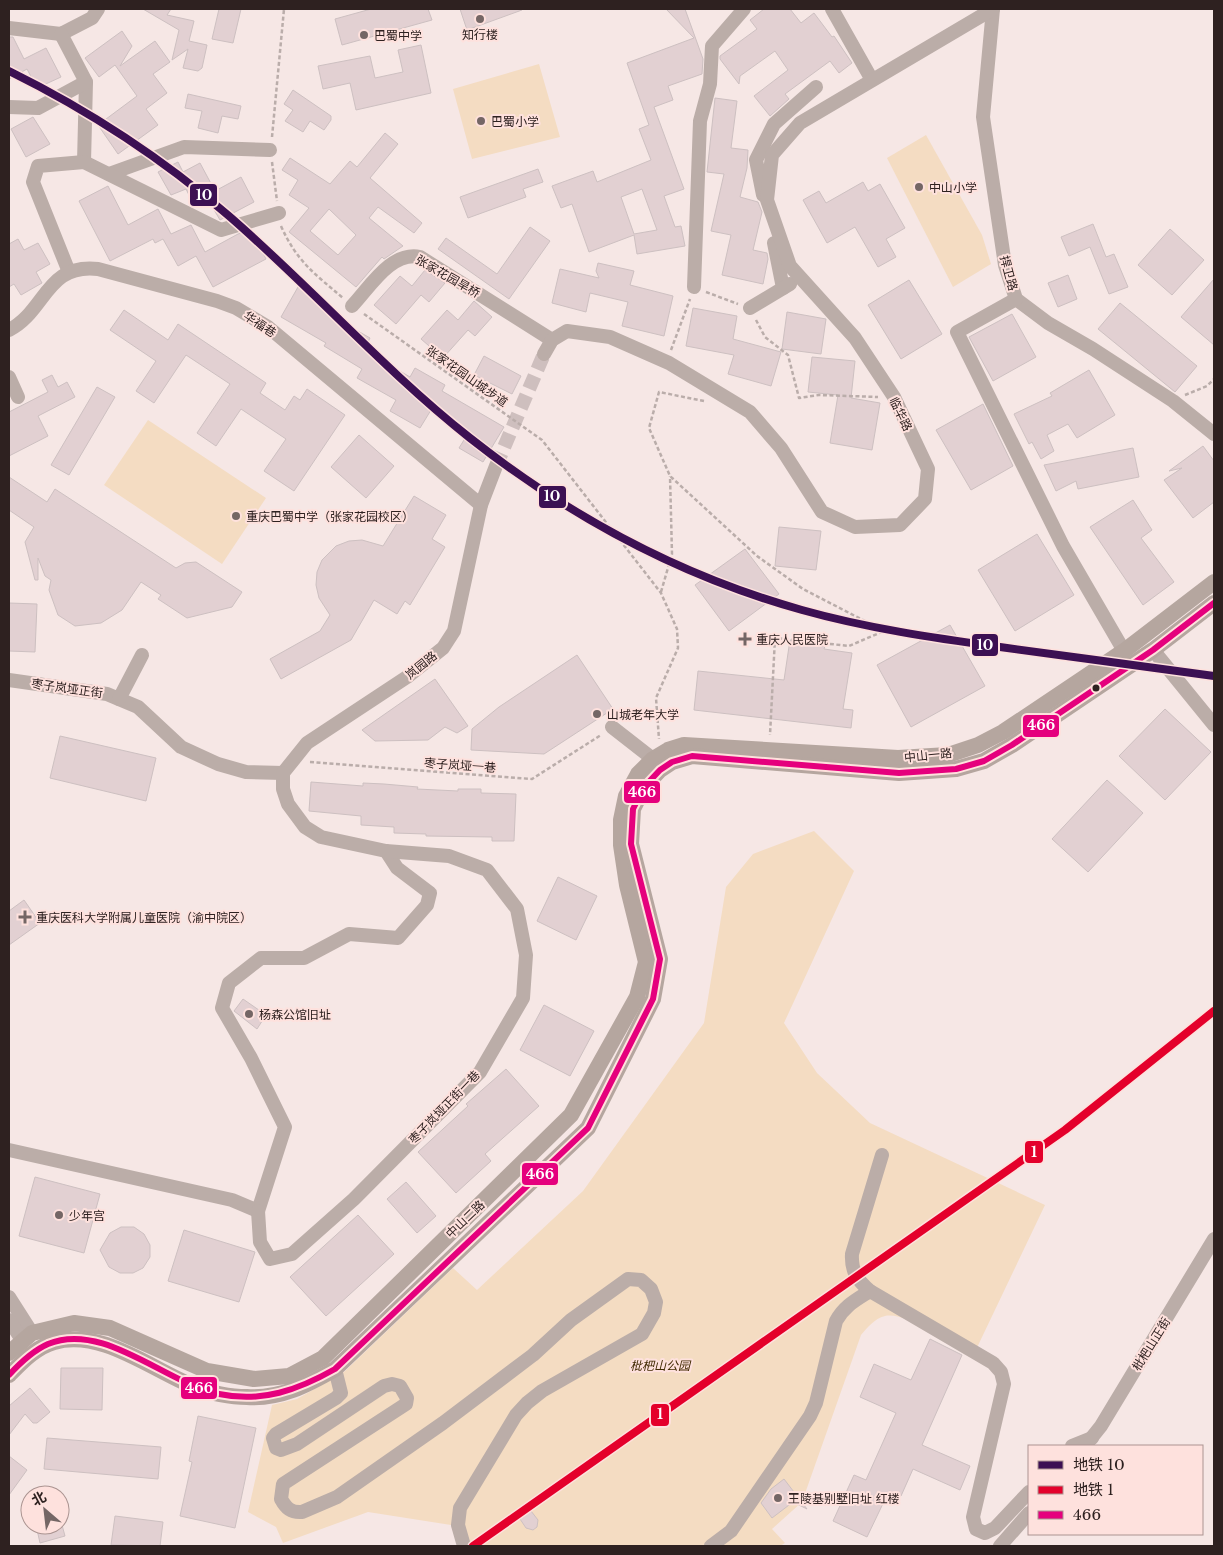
<svg xmlns="http://www.w3.org/2000/svg" width="1223" height="1555" font-family="'Libre Baskerville','Noto Sans SC',serif">
<rect width="100%" height="100%" fill="#f6e7e5"/>
<g fill="#f4dcc2">
<polygon points="539,64 560,137 472,159 453,89"/>
<polygon points="926,135 982,235 991,264 953,287 887,158"/>
<polygon points="148,420 266,498 222,564 104,485"/>
<path d="M814,831L854,871L784,1023L817,1073L870,1123L1045,1205L973,1356C954,1345 905,1311 885,1316C874,1319 868,1327 861,1335L802,1502L772,1529L785,1543L780,1546H458L451,1525L368,1512L283,1543L276,1527L248,1512L272,1405L297,1399L344,1372L453,1268L477,1290L583,1191L704,1023L726,887L753,854Z"/>
</g>
<g fill="#e2d0d2" stroke="#cdc0c1" fill-rule="evenodd">
<polygon points="143,9 171,9 167,15 194,21 189,41 207,45 202,68 198,71 183,68 188,49 172,60 179,30"/>
<polygon points="219,9 241,9 233,43 212,39"/>
<polygon points="371,9 428,9 432,20 342,45 335,19"/>
<polygon points="460,9 521,9 522,10 467,30"/>
<path d="M666,9H685L703,59L702,74L668,86L673,100L654,107L684,189L664,196L675,227L681,226L685,246L637,254L634,235L589,252L572,204L561,208L552,186L593,171L597,182L651,160L639,129L649,125L627,63L694,38ZM642,189L657,230L634,234L621,197Z"/>
<polygon points="764,9 790,9 801,23 814,13 832,37 834,36 852,63 839,73 830,61 785,94 789,99 770,116 754,96 788,70 775,51 740,76 739,84 720,59 720,56 757,29 750,20"/>
<polygon points="122,31 132,46 120,66 155,41 170,62 153,74 167,93 146,109 158,125 118,154 98,125 137,96 115,65 99,77 85,58"/>
<polygon points="9,37 13,37 24,59 46,48 61,77 37,88 27,69 9,79"/>
<polygon points="421,45 431,93 356,110 350,83 323,89 318,66 370,56 375,78 403,72 398,50"/>
<polygon points="293,90 331,116 331,120 324,130 310,121 303,132 285,121 293,110 284,104"/>
<polygon points="188,94 241,106 238,119 222,116 218,133 198,128 202,111 185,108"/>
<polygon points="715,98 737,101 731,148 748,150 747,168 740,197 758,202 762,212 753,250 767,253 768,259 763,284 722,275 731,235 711,231 724,174 707,172"/>
<polygon points="33,117 50,144 26,157 11,129"/>
<path d="M385,133L398,144L370,178L422,223L414,233L378,207L369,218L403,246L384,259L382,257L356,287L289,232L309,208L289,195L298,180L282,170L290,158L330,184L350,161L357,167ZM329,209L356,235L338,255L310,231Z"/>
<polygon points="178,162 183,172 200,163 215,191 241,177 254,202 220,220 206,196 193,203 186,189 171,195 158,172"/>
<polygon points="538,169 543,182 523,189 526,197 468,218 460,197"/>
<polygon points="863,182 868,191 880,184 905,228 886,239 896,257 878,267 855,227 827,243 803,200 819,191 826,203"/>
<polygon points="108,186 128,225 158,209 171,234 191,225 205,252 238,234 251,230 266,259 213,287 196,256 178,266 163,239 155,243 153,239 110,261 79,201"/>
<polygon points="1093,224 1106,257 1114,254 1128,287 1109,294 1090,247 1069,256 1061,237"/>
<polygon points="530,227 550,241 509,299 438,249 446,238 497,274"/>
<polygon points="1170,229 1204,260 1172,295 1138,265"/>
<polygon points="18,239 24,250 38,243 50,264 36,272 42,283 21,295 14,284 9,287 9,244"/>
<polygon points="598,263 634,271 630,285 673,296 664,336 622,326 628,302 590,293 586,312 552,303 560,269 599,278 596,271"/>
<polygon points="425,270 445,283 429,302 421,295 396,324 374,305 400,276 412,286"/>
<polygon points="1068,275 1077,299 1058,307 1048,283"/>
<polygon points="1214,279 1214,345 1181,317"/>
<polygon points="909,280 942,334 901,359 868,305"/>
<polygon points="298,287 329,305 325,312 370,338 364,350 410,377 415,368 445,385 442,391 504,427 483,462 459,448 469,432 431,410 420,428 390,411 396,400 357,378 362,369 324,346 326,343 281,317"/>
<polygon points="474,301 492,317 475,336 468,330 443,358 421,339 447,310 458,320"/>
<polygon points="1120,303 1197,366 1175,392 1098,329"/>
<polygon points="693,308 737,316 733,339 781,352 771,386 728,374 734,355 686,346"/>
<polygon points="124,310 168,340 178,324 266,383 260,393 285,410 294,396 300,400 307,389 345,415 294,491 264,471 286,439 241,409 216,446 197,433 230,384 186,355 154,403 136,391 156,361 110,330"/>
<polygon points="787,312 826,319 821,354 782,349"/>
<polygon points="1012,314 1036,357 993,381 969,337"/>
<polygon points="484,356 521,376 512,394 474,375"/>
<polygon points="812,357 855,361 851,398 880,403 872,450 830,443 838,395 808,392"/>
<polygon points="1089,370 1115,415 1077,438 1068,424 1047,435 1054,451 1041,459 1032,442 1029,444 1014,414 1052,396 1050,393"/>
<polygon points="52,375 58,387 67,382 75,397 38,416 48,436 9,456 9,412 48,392 42,380"/>
<polygon points="97,387 115,397 69,475 51,465"/>
<polygon points="983,404 1013,466 971,490 936,430"/>
<polygon points="359,435 394,466 366,498 331,467"/>
<polygon points="1203,446 1214,461 1214,502 1193,518 1164,480 1182,468 1169,471"/>
<polygon points="1133,448 1139,477 1078,489 1076,481 1056,491 1044,465"/>
<polygon points="9,477 47,502 55,489 176,568 185,563 196,562 242,592 232,607 187,618 158,599 161,595 141,582 122,610 101,623 75,626 58,615 49,590 51,580 45,576 38,558 38,580 35,580 25,542 34,527 9,510"/>
<polygon points="414,496 446,515 432,539 445,547 410,605 405,601 397,614 374,600 351,640 281,679 270,659 320,631 330,615 319,598 316,585 317,572 322,560 336,546 349,541 362,540 383,546"/>
<polygon points="1133,500 1152,530 1141,538 1174,582 1143,605 1090,527"/>
<polygon points="779,527 821,531 816,570 775,566"/>
<polygon points="1037,534 1074,595 1015,631 978,570"/>
<polygon points="745,549 779,594 729,631 695,585"/>
<polygon points="9,603 37,604 35,652 9,651"/>
<polygon points="950,625 985,686 911,727 877,665"/>
<polygon points="790,640 825,646 824,649 852,653 843,709 853,710 851,728 694,710 698,671 784,680"/>
<polygon points="577,655 613,709 544,754 471,750 472,729 499,707"/>
<polygon points="435,679 468,726 457,733 445,727 428,740 375,741 362,730"/>
<polygon points="1165,709 1211,752 1165,800 1119,756"/>
<polygon points="60,736 156,758 146,801 50,778"/>
<polygon points="1107,780 1143,813 1088,872 1052,839"/>
<polygon points="311,782 363,786 363,783 384,784 418,787 417,789 458,791 458,789 481,789 481,793 516,794 514,841 492,841 492,837 426,836 426,834 394,833 394,827 361,825 361,816 309,811"/>
<polygon points="558,877 597,896 576,940 537,921"/>
<polygon points="24,900 40,923 9,945 9,911"/>
<polygon points="243,999 266,1015 257,1029 234,1011"/>
<polygon points="544,1005 594,1031 570,1076 520,1050"/>
<polygon points="506,1069 539,1106 485,1154 491,1161 456,1193 418,1152 468,1106 466,1104"/>
<polygon points="35,1177 100,1194 84,1253 19,1236"/>
<polygon points="406,1182 436,1216 417,1233 387,1199"/>
<polygon points="358,1215 394,1254 326,1316 290,1277"/>
<polygon points="121,1227 134,1227 144,1234 150,1245 150,1257 143,1268 133,1273 120,1273 109,1267 100,1250 110,1233"/>
<polygon points="184,1230 255,1252 239,1302 168,1281"/>
<polygon points="930,1339 962,1355 922,1445 970,1466 960,1490 913,1469 901,1496 889,1491 867,1537 833,1521 854,1475 866,1480 896,1413 860,1397 874,1364 911,1380"/>
<polygon points="61,1368 103,1368 102,1410 60,1409"/>
<polygon points="30,1388 50,1412 37,1423 33,1423 25,1414 9,1435 9,1406"/>
<polygon points="198,1416 256,1428 235,1528 180,1516 192,1462 189,1461"/>
<polygon points="47,1438 161,1447 158,1479 44,1469"/>
<polygon points="9,1456 27,1470 9,1495"/>
<polygon points="784,1479 807,1509 793,1502 772,1518 761,1503 771,1489"/>
<polygon points="525,1509 531,1511 538,1520 537,1527 533,1530 526,1528 520,1519 520,1512"/>
<polygon points="115,1516 163,1522 160,1546 111,1545"/>
<polygon points="36,1525 62,1525 65,1536 40,1543"/>
</g>
<g fill="none" stroke-linecap="round" stroke-linejoin="round">
<polyline stroke="#cebfbe" stroke-width="14" stroke-dasharray="14 7" stroke-linecap="butt" points="496,466 544,354"/>
<g stroke="#baadaa" stroke-width="2.5" stroke-dasharray="4 2.5" stroke-linecap="butt">
<polyline points="272,137 284,9"/>
<polyline points="272,162 277,201"/>
<path d="M281,226C297,262 315,274 343,298"/>
<polyline points="706,292 738,304"/>
<polyline points="364,314 542,440 661,593 677,629 678,648 656,698 659,739"/>
<polyline points="756,320 765,337 788,355 799,398 819,395 878,397"/>
<polyline points="671,350 690,299"/>
<polyline points="1185,395 1207,386 1214,379"/>
<polyline points="704,401 659,392 649,428 670,476 757,556 803,589 884,631 849,646 775,638 770,735"/>
<polyline points="661,592 672,554 670,476"/>
<polyline points="310,762 532,779 601,735"/>
</g>
<g stroke="#bbada8" stroke-width="14">
<polyline points="832,9 872,80"/>
<polyline points="993,9 983,117 1005,265 1016,299 1048,323 1093,349 1173,401 1214,434"/>
<polyline points="9,28 61,34 92,18 98,9"/>
<polyline points="61,34 86,82 84,162"/>
<polyline points="9,107 38,108 86,82"/>
<polyline points="109,174 184,147 270,150"/>
<polyline points="763,195 756,160 774,124 816,87"/>
<polyline points="774,243 783,288"/>
<polyline points="69,272 33,182 38,166 84,162 221,230 279,213"/>
<polyline points="694,287 700,121 710,84 712,46 744,9"/>
<polyline points="1016,299 957,332 1063,546 1124,651"/>
<path d="M352,306C370,287 391,251 420,257L552,340"/>
<polyline points="750,308 790,284"/>
<path d="M9,330C46,311 46,263 98,269L217,301L236,308L268,327L481,505"/>
<polyline points="544,354 552,340 567,331 610,337 669,363 750,412 781,448 822,512 855,527 900,525 925,499 928,469 894,397 855,338 790,266 767,200 772,155 800,123 993,9"/>
<polyline points="9,377 18,397"/>
<polyline points="1153,650 1214,725"/>
<polyline points="9,680 107,694 138,707 181,747 218,764 246,772 283,773"/>
<polyline points="119,699 142,655"/>
<polyline points="612,727 653,759"/>
<polyline points="283,773 307,743 407,677 443,648 454,631 481,505 496,466"/>
<polyline points="9,1150 232,1200 258,1211 285,1127 251,1058 222,1008 229,983 261,958 304,958 349,934 398,938 427,905 430,893 397,868 386,851"/>
<path d="M882,1155L852,1254C851,1271 857,1280 870,1291L993,1363L1001,1372L1004,1384L973,1517L976,1529L985,1533L995,1528L1029,1492"/>
<polyline points="258,1211 260,1242 270,1259 292,1254 354,1199 480,1072 523,998 526,955 517,909 487,870 449,856 386,851 321,837 305,827 288,804 283,789 283,773"/>
<polyline points="9,1297 32,1333"/>
<polyline points="9,1320 22,1340"/>
<path d="M335,1369L341,1393L336,1398L276,1434L273,1438L276,1448L281,1450L297,1444L384,1386L392,1384L400,1386L407,1398L406,1404L283,1484L281,1499C286,1508 291,1513 302,1512L337,1497L443,1423L533,1355L571,1320L628,1279L641,1280L651,1289L656,1302L654,1313L642,1334L542,1391L527,1403L516,1415L460,1508L458,1525L464,1546"/>
<polyline points="1072,1446 1092,1438"/>
<polyline points="1085,1446 1101,1426 1214,1239"/>
<path d="M711,1546L731,1531L810,1416L816,1403L836,1321C844,1306 856,1300 870,1291"/>
<polyline points="1000,1546 1029,1513"/>
</g>
<g stroke="#b5a69f" stroke-width="16">
<polyline points="9,1353 32,1333 74,1323 110,1328 207,1371 254,1379 289,1376 323,1358 571,1115 637,997 646,962 627,885 621,845 621,820 626,796 638,774 653,759 668,750 684,745 898,758 948,755 978,745 1003,732 1124,651 1214,582"/>
<path d="M9,1375C22,1362 36,1347 54,1342C101,1328 152,1370 195,1387C209,1393 231,1397 247,1397C281,1399 307,1385 335,1369L588,1128L653,999L660,959L631,844L633,809L644,787L660,770L672,762L692,756L899,773L956,769L984,761L1012,745L1153,650L1214,603"/>
</g>
<g stroke="#fee1dd" stroke-width="10">
<path id="bus-1" d="M9,1375C20,1363 32,1351 48,1344C104,1321 165,1383 219,1394C262,1403 298,1390 335,1369L588,1128L653,999L660,959L631,844L633,809L644,787L660,770L672,762L692,756L899,773L956,769L984,761L1012,745L1153,650L1214,603"/>
</g>
<use href="#bus-1" stroke="#e5007d" stroke-width="6"/>
<g stroke="#fee1dd" stroke-width="11">
<path id="metro-1" d="M9,71C88,110 162,158 229,216C312,288 384,370 470,438C569,516 680,576 802,610C866,628 934,638 1000,647C1071,657 1143,666 1214,676"/>
</g>
<g stroke="#fee1dd" stroke-width="11">
<polyline id="metro-2" points="473,1546 1065,1130 1214,1011"/>
</g>
<use href="#metro-1" stroke="#3c1053" stroke-width="8"/>
<use href="#metro-2" stroke="#e4002b" stroke-width="8"/>
</g>
<g fill="#746665" stroke="#fee1dd" stroke-width="2">
<circle cx="480" cy="19" r="5"/>
<circle cx="364" cy="35" r="5"/>
<circle cx="481" cy="121" r="5"/>
<circle cx="919" cy="187" r="5"/>
<circle cx="236" cy="516" r="5"/>
<path d="M742.5 631.5h5v5h5v5h-5v5h-5v-5h-5v-5h5z"/>
<circle cx="597" cy="714" r="5"/>
<path d="M22.5 909.5h5v5h5v5h-5v5h-5v-5h-5v-5h5z"/>
<circle cx="249" cy="1014" r="5"/>
<circle cx="59" cy="1215" r="5"/>
<circle cx="778" cy="1498" r="5"/>
</g>
<circle fill="#2e2120" stroke="#fee1dd" stroke-width="2" cx="1096" cy="688" r="4.5"/>
<g text-anchor="middle" dominant-baseline="central" stroke-width="4" stroke-linejoin="round" paint-order="stroke">
<g font-size="12" fill="#2e2120" stroke="#fee1dd" text-anchor="start">
<text x="480" y="34" text-anchor="middle">知行楼</text>
<text x="374" y="35">巴蜀中学</text>
<text x="491" y="121">巴蜀小学</text>
<text x="929" y="187">中山小学</text>
<text x="246" y="516">重庆巴蜀中学（张家花园校区）</text>
<text x="756" y="639">重庆人民医院</text>
<text x="607" y="714">山城老年大学</text>
<text x="36" y="917">重庆医科大学附属儿童医院（渝中院区）</text>
<text x="259" y="1014">杨森公馆旧址</text>
<text x="69" y="1215">少年宫</text>
<text x="788" y="1498">王陵基别墅旧址 红楼</text>
</g>
<g font-size="12" fill="#2e2120" stroke="#fee1dd">
<text transform="translate(1009 273) rotate(75)">捍卫路</text>
<text transform="translate(448 276) rotate(30)">张家花园旱桥</text>
<text transform="translate(260 324) rotate(34)">华福巷</text>
<text transform="translate(467 376) rotate(35)">张家花园山城步道</text>
<text transform="translate(901 414) rotate(64)">临华路</text>
<text transform="translate(421 665) rotate(-39)">岚园路</text>
<text transform="translate(67 688) rotate(8)">枣子岚垭正街</text>
<text transform="translate(928 755) rotate(-6)">中山一路</text>
<text transform="translate(460 765) rotate(4)">枣子岚垭一巷</text>
<text transform="translate(444 1107) rotate(-46)">枣子岚垭正街一巷</text>
<text transform="translate(465 1219) rotate(-44)">中山二路</text>
<text transform="translate(1151 1344) rotate(-58)">枇杷山正街</text>
</g>
<g font-size="12" font-style="italic" fill="#412a02" stroke="#fee1dd">
<text x="660" y="1365">枇杷山公园</text>
</g>
</g>
<g stroke="#fee1dd" stroke-width="2">
<rect x="189" y="183" width="29" height="24" rx="5" fill="#3c1053"/>
<rect x="538" y="485" width="29" height="24" rx="5" fill="#3c1053"/>
<rect x="971" y="633" width="28" height="24" rx="5" fill="#3c1053"/>
<rect x="1022" y="714" width="38" height="24" rx="5" fill="#e5007d"/>
<rect x="623" y="780" width="38" height="24" rx="5" fill="#e5007d"/>
<rect x="1024" y="1140" width="20" height="24" rx="5" fill="#e4002b"/>
<rect x="521" y="1162" width="38" height="24" rx="5" fill="#e5007d"/>
<rect x="180" y="1376" width="38" height="24" rx="5" fill="#e5007d"/>
<rect x="650" y="1403" width="20" height="24" rx="5" fill="#e4002b"/>
</g>
<g font-size="14" text-anchor="middle" font-weight="bold" fill="#fff">
<text x="204" y="200">10</text>
<text x="552" y="501">10</text>
<text x="985" y="650">10</text>
<text x="1041" y="730">466</text>
<text x="642" y="797">466</text>
<text x="1034" y="1157">1</text>
<text x="540" y="1179">466</text>
<text x="199" y="1393">466</text>
<text x="660" y="1419">1</text>
</g>
<rect width="1223" height="1555" fill="none" stroke="#2e2120" stroke-width="20"/>
<rect x="1028" y="1445" width="175" height="90" fill="#fee1dd" stroke="#ab9491"/>
<rect x="1038" y="1461" width="25" height="8" fill="#3c1053" stroke="#ab9491"/>
<text x="1073" y="1470" font-size="15" fill="#2e2120">地铁 10</text>
<rect x="1038" y="1486" width="25" height="8" fill="#e4002b" stroke="#ab9491"/>
<text x="1073" y="1495" font-size="15" fill="#2e2120">地铁 1</text>
<rect x="1038" y="1511" width="25" height="8" fill="#e5007d" stroke="#ab9491"/>
<text x="1073" y="1520" font-size="15" fill="#2e2120">466</text>
<g transform="translate(45 1510) rotate(332)"><circle r="24" fill="#fee1dd" stroke="#ab9491"/>
<path d="M0-4L9 19L0 12L-9 19Z" fill="#746665"/>
<text y="-8" font-size="14" font-weight="bold" text-anchor="middle" fill="#2e2120">北</text>
</g>
</svg>
